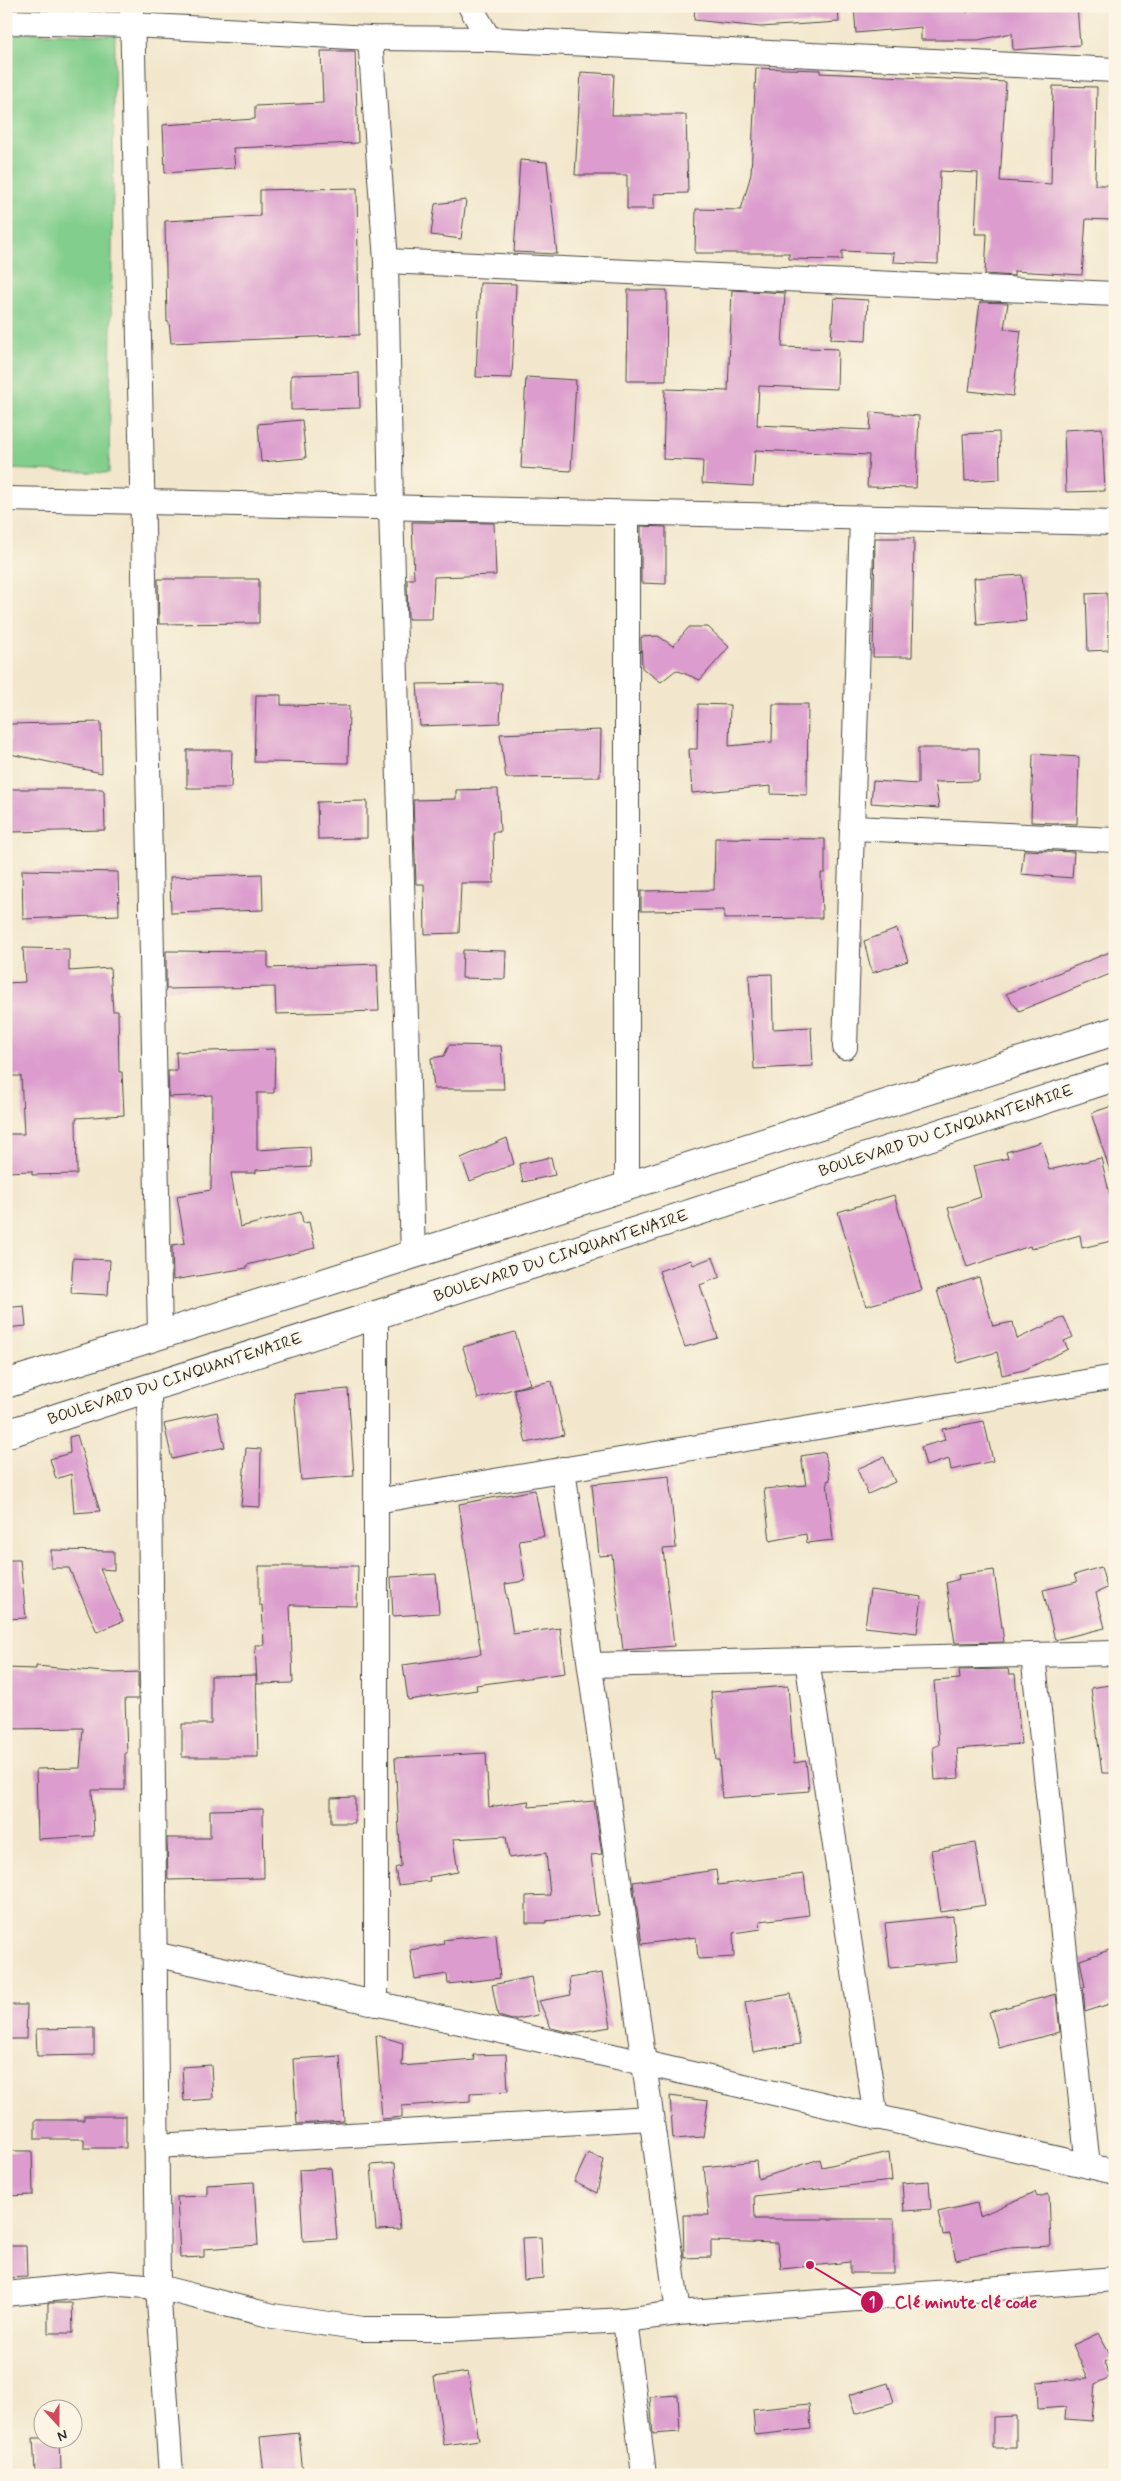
<svg xmlns="http://www.w3.org/2000/svg" width="1121" height="2481" font-family="Mynerve,sans-serif">
<rect width="100%" height="100%" fill="#fcf5e5"/>
<filter id="ink" filterUnits="userSpaceOnUse"><feTurbulence type="fractalNoise" baseFrequency=".02" numOctaves="2"/><feDisplacementMap in="SourceGraphic" scale="10" xChannelSelector="R" yChannelSelector="G"/><feConvolveMatrix kernelMatrix="1 2 1 2 8 2 1 2 1" color-interpolation-filters="sRGB"/></filter>
<filter id="wash" filterUnits="userSpaceOnUse"><feTurbulence type="fractalNoise" baseFrequency=".0096" numOctaves="4" result="noise"/><feDisplacementMap in="SourceGraphic" scale="20" xChannelSelector="R" yChannelSelector="G"/><feGaussianBlur stdDeviation="1.12" result="paint"/><feColorMatrix in="noise" values="0 0 0 0 0 0 0 0 0 0 0 0 0 0 0 0 0 1.4 0 .05"/><feComposite in="paint" operator="in"/></filter>
<g filter="url(#wash)">
<rect width="100%" height="100%" fill="#f2e7cc"/>
<polygon fill="#82ce8c" stroke="#567c5c" points="6,32 115,35 109,473 6,469"/>
<g id="blocks">
<g fill="#dc9dce">
<polygon points="695,6 838,6 839,22 760,27 694,20"/>
<polygon points="854,6 966,6 966,12 995,6 1077,6 1080,45 1013,50 1012,33 978,40 921,40 921,27 856,33"/>
<polygon points="321,51 355,51 358,143 233,148 235,168 165,173 163,125 255,119 255,106 323,103"/>
<polygon points="756,68 820,70 820,73 864,75 1006,82 1000,181 1051,184 1053,86 1097,87 1095,185 1112,185 1111,220 1086,219 1082,275 1014,271 1014,276 985,274 987,234 975,234 978,173 940,171 938,264 893,262 894,253 842,251 842,260 789,259 789,253 695,253 696,209 741,210 751,174"/>
<polygon points="581,72 614,74 612,115 686,115 688,193 654,194 654,209 627,209 627,175 575,175"/>
<polygon points="520,160 547,162 557,254 514,252"/>
<polygon points="357,188 359,335 171,343 169,322 167,322 165,221 260,216 260,190"/>
<polygon points="466,200 461,239 431,235 435,204"/>
<polygon points="480,283 516,284 512,378 476,377"/>
<polygon points="628,290 667,290 666,381 627,381"/>
<polygon points="732,290 785,293 782,347 838,349 837,389 759,386 757,425 870,430 871,412 919,416 916,488 867,487 869,455 755,450 753,486 702,483 703,461 663,459 665,389 728,391"/>
<polygon points="834,298 868,300 866,341 831,339"/>
<polygon points="980,302 1008,303 1004,329 1021,331 1013,396 969,391"/>
<polygon points="359,373 360,408 291,410 291,375"/>
<polygon points="526,377 576,380 571,471 521,468"/>
<polygon points="302,420 306,458 261,462 258,424"/>
<polygon points="1102,428 1105,491 1066,492 1064,430"/>
<polygon points="999,432 1000,479 965,481 963,434"/>
<polygon points="412,522 494,523 496,575 434,577 432,619 408,619 407,579 414,579"/>
<polygon points="641,526 666,527 666,584 641,583"/>
<polygon points="875,538 914,538 912,657 873,657"/>
<polygon points="1022,575 1026,621 977,625 974,578"/>
<polygon points="158,579 259,579 259,623 159,624"/>
<polygon points="1107,593 1109,650 1088,651 1086,594"/>
<polygon points="689,627 708,627 729,647 700,680 676,670 661,682 642,668 641,637 658,636 673,646"/>
<polygon points="502,683 500,723 420,726 417,684"/>
<polygon points="256,695 281,695 281,705 349,706 348,763 254,762"/>
<polygon points="698,704 730,705 729,746 772,742 773,704 808,704 807,795 771,794 771,786 692,793 689,749 697,749"/>
<polygon points="101,722 102,773 10,754 10,724"/>
<polygon points="601,730 600,777 506,778 500,734"/>
<polygon points="918,748 979,748 979,781 935,782 939,808 871,803 873,781 918,784"/>
<polygon points="187,750 232,750 231,788 187,788"/>
<polygon points="1033,754 1079,757 1077,824 1031,822"/>
<polygon points="10,789 102,789 104,791 105,830 10,832"/>
<polygon points="498,789 500,832 493,832 494,883 461,883 459,933 425,934 424,884 416,884 413,800 456,799 456,790"/>
<polygon points="367,801 367,838 318,839 317,802"/>
<polygon points="715,838 825,839 825,873 821,873 822,918 724,919 724,910 641,911 641,891 714,890"/>
<polygon points="1024,850 1074,852 1072,878 1021,874"/>
<polygon points="22,870 118,872 119,915 23,919"/>
<polygon points="262,874 263,910 171,913 170,877"/>
<polygon points="897,929 908,961 872,973 864,941"/>
<polygon points="23,948 69,949 69,971 110,968 113,1011 118,1011 119,1072 122,1072 124,1115 76,1118 77,1174 32,1175 32,1171 6,1172 6,1134 24,1134 21,1076 6,1076 6,983 25,982"/>
<polygon points="463,950 506,951 505,979 462,978"/>
<polygon points="166,951 268,952 268,968 377,964 379,1011 276,1014 275,987 166,989"/>
<polygon points="1110,952 1115,964 1115,972 1019,1011 1006,994"/>
<polygon points="772,974 773,1029 811,1027 813,1066 754,1069 749,975"/>
<polygon points="449,1045 501,1046 504,1089 434,1089 431,1058 444,1056"/>
<polygon points="275,1049 274,1093 257,1093 257,1150 310,1147 311,1167 256,1170 256,1173 231,1173 240,1227 301,1212 303,1223 309,1222 315,1248 247,1265 247,1268 173,1280 172,1245 185,1243 177,1196 211,1190 212,1095 169,1097 168,1071 177,1071 176,1052"/>
<polygon points="1115,1105 1115,1174 1111,1174 1091,1113"/>
<polygon points="507,1138 514,1164 470,1181 461,1158"/>
<polygon points="1041,1142 1049,1170 1101,1158 1115,1217 1115,1240 1082,1248 1080,1235 1031,1249 1030,1246 967,1267 948,1208 981,1197 973,1166 1008,1158 1006,1152"/>
<polygon points="551,1157 555,1175 523,1182 519,1164"/>
<polygon points="894,1195 922,1290 866,1306 838,1212"/>
<polygon points="713,1257 720,1277 700,1285 718,1338 685,1347 659,1271 691,1260 693,1265"/>
<polygon points="73,1258 110,1260 108,1295 71,1293"/>
<polygon points="979,1277 993,1326 1013,1322 1017,1339 1064,1317 1073,1337 1064,1341 1068,1349 1024,1370 1002,1375 997,1352 958,1363 937,1290"/>
<polygon points="24,1306 26,1326 6,1328 6,1308"/>
<polygon points="515,1332 530,1384 478,1399 463,1347"/>
<polygon points="552,1381 564,1435 526,1443 514,1389"/>
<polygon points="348,1389 354,1476 301,1480 294,1394"/>
<polygon points="217,1412 225,1447 172,1459 164,1424"/>
<polygon points="984,1421 993,1461 951,1470 949,1459 926,1466 921,1447 945,1440 942,1429"/>
<polygon points="77,1435 87,1469 100,1511 74,1513 71,1474 56,1479 50,1459 70,1453 69,1437"/>
<polygon points="246,1448 261,1449 260,1507 241,1506"/>
<polygon points="825,1452 830,1480 827,1481 833,1540 807,1543 806,1534 770,1541 764,1489 806,1485 801,1456"/>
<polygon points="884,1457 895,1482 868,1494 857,1469"/>
<polygon points="669,1476 676,1548 663,1549 674,1646 623,1650 612,1555 599,1556 592,1484"/>
<polygon points="535,1490 544,1536 519,1540 525,1581 505,1584 513,1634 560,1628 565,1673 476,1685 477,1690 408,1700 403,1665 481,1654 459,1504"/>
<polygon points="51,1550 114,1551 114,1570 100,1569 123,1621 97,1632 69,1568 51,1568"/>
<polygon points="6,1560 20,1560 26,1618 6,1619"/>
<polygon points="259,1566 358,1566 357,1606 290,1605 293,1683 257,1684 255,1645 264,1645 262,1605 259,1605"/>
<polygon points="1101,1567 1107,1588 1096,1593 1105,1628 1055,1640 1043,1590 1077,1582 1074,1575"/>
<polygon points="994,1570 1004,1642 955,1643 946,1583 959,1579 958,1575"/>
<polygon points="436,1574 439,1613 393,1616 391,1577"/>
<polygon points="870,1590 922,1597 917,1633 865,1627"/>
<polygon points="36,1666 115,1673 138,1672 138,1699 125,1699 127,1753 125,1753 125,1790 92,1790 94,1836 38,1839 36,1769 80,1768 83,1728 6,1729 6,1668 36,1669"/>
<polygon points="1008,1669 1009,1674 1015,1674 1021,1744 957,1749 959,1778 935,1780 933,1747 939,1745 934,1681 960,1679 959,1670"/>
<polygon points="256,1675 258,1757 182,1757 182,1724 211,1724 211,1676"/>
<polygon points="1115,1684 1115,1773 1102,1773 1091,1688"/>
<polygon points="788,1686 794,1763 806,1761 809,1791 722,1798 719,1760 716,1760 711,1692"/>
<polygon points="486,1753 489,1807 528,1801 529,1807 594,1801 602,1854 591,1855 598,1915 546,1921 546,1923 526,1923 526,1896 550,1895 546,1853 509,1858 506,1836 453,1839 458,1872 429,1877 430,1881 398,1885 395,1868 401,1866 395,1758"/>
<polygon points="355,1797 355,1823 331,1823 331,1798"/>
<polygon points="263,1809 264,1878 168,1880 167,1838 210,1838 210,1810"/>
<polygon points="975,1843 985,1905 941,1912 931,1850"/>
<polygon points="716,1870 718,1885 804,1874 809,1915 760,1921 761,1929 733,1933 734,1957 698,1959 696,1937 642,1944 633,1882"/>
<polygon points="953,1916 957,1962 890,1968 885,1923"/>
<polygon points="496,1934 500,1978 448,1984 447,1974 415,1979 410,1950 444,1944 443,1940"/>
<polygon points="1115,1948 1115,2002 1085,2012 1083,1987 1085,1987 1080,1960"/>
<polygon points="602,1973 611,2027 573,2033 551,2028 539,2001 571,1995 569,1978"/>
<polygon points="531,1977 538,2015 512,2020 498,2016 492,1985"/>
<polygon points="791,1994 800,2044 753,2052 745,2002"/>
<polygon points="1056,1994 1060,2032 999,2048 989,2012"/>
<polygon points="6,2005 27,2005 26,2039 6,2039"/>
<polygon points="94,2028 94,2055 37,2056 36,2029"/>
<polygon points="376,2035 403,2043 402,2066 475,2060 473,2055 506,2054 508,2091 470,2093 470,2101 402,2106 402,2117 382,2119"/>
<polygon points="340,2056 344,2121 297,2124 293,2059"/>
<polygon points="211,2065 213,2099 184,2101 182,2067"/>
<polygon points="670,2096 708,2101 703,2137 673,2139"/>
<polygon points="84,2116 126,2116 126,2148 84,2148 84,2139 35,2139 35,2120 84,2120"/>
<polygon points="6,2151 32,2151 33,2195 7,2196"/>
<polygon points="889,2152 892,2181 754,2196 755,2219 894,2219 894,2273 850,2273 850,2262 781,2269 778,2243 711,2241 711,2257 684,2258 683,2215 709,2215 704,2167 756,2161 758,2179 820,2159 822,2167"/>
<polygon points="588,2153 604,2160 597,2193 574,2182"/>
<polygon points="395,2163 400,2229 376,2230 371,2165"/>
<polygon points="331,2168 337,2239 303,2241 299,2170"/>
<polygon points="929,2181 931,2209 904,2211 902,2183"/>
<polygon points="254,2182 258,2245 204,2249 204,2257 180,2258 177,2197 207,2196 207,2185"/>
<polygon points="1035,2192 1037,2197 1049,2194 1051,2246 1008,2248 956,2260 950,2234 943,2235 938,2212 977,2203 980,2216"/>
<polygon points="541,2237 543,2278 524,2280 522,2238"/>
<polygon points="6,2246 26,2246 27,2277 6,2278"/>
<polygon points="48,2303 72,2303 73,2333 48,2333"/>
<polygon points="1099,2333 1112,2358 1104,2362 1110,2377 1095,2384 1092,2421 1065,2419 1066,2407 1038,2409 1037,2382 1088,2378 1073,2345"/>
<polygon points="468,2372 479,2440 444,2445 434,2377"/>
<polygon points="888,2383 894,2402 855,2414 849,2395"/>
<polygon points="678,2395 680,2432 653,2434 650,2397"/>
<polygon points="809,2404 811,2429 755,2435 753,2410"/>
<polygon points="1016,2416 1016,2448 993,2448 993,2417"/>
<polygon points="299,2433 303,2475 264,2475 260,2437"/>
<polygon points="33,2438 60,2438 61,2470 35,2471"/>
</g>
</g>
</g>
<g filter="url(#ink)">
<use href="#blocks" fill-opacity="0" stroke="#494743" stroke-width="1"/>
<g fill="none" stroke-linecap="round" stroke-linejoin="round">
<g stroke="#494743" stroke-width="26">
<g id="minor">
<polyline points="132,6 160,1335"/>
<polyline points="470,6 489,39"/>
<polyline points="6,22 132,25 370,38 489,39 1115,70"/>
<polyline points="370,38 386,261 391,508 413,1256"/>
<polyline points="386,261 1115,294"/>
<polyline points="6,499 1115,523"/>
<polyline points="627,513 627,1187"/>
<polyline points="854,828 1115,840"/>
<polyline points="845,1047 862,518"/>
<polyline points="149,1388 158,2287 171,2475"/>
<polyline points="563,1469 678,2313"/>
<polyline points="376,1501 1115,1377"/>
<polyline points="1033,1655 1088,2166"/>
<polyline points="807,1660 876,2118"/>
<polyline points="590,1665 1115,1653"/>
<polyline points="154,1954 644,2063 1115,2172"/>
<polyline points="376,2004 376,1314"/>
<polyline points="156,2146 651,2118"/>
<polyline points="6,2294 110,2283 158,2287 273,2316 363,2329 452,2329 625,2320 678,2313 1115,2279"/>
<polyline points="625,2320 644,2475"/>
</g>
</g>
<g stroke="#494743" stroke-width="30">
<g id="secondary">
<polyline points="6,1384 1115,1031"/>
<polyline points="6,1434 1115,1077"/>
</g>
</g>
<use href="#minor" stroke="#fff" stroke-width="24"/>
<use href="#secondary" stroke="#fff" stroke-width="28"/>
</g>
</g>
<g text-anchor="middle" dominant-baseline="central" stroke-width="4" stroke-linejoin="round" paint-order="stroke">
<g font-size="16" fill="#2b2b2b" stroke="#fcf5e5">
<text transform="translate(946 1131) rotate(-18)">BOULEVARD DU CINQUANTENAIRE</text>
<text transform="translate(561 1256) rotate(-18)">BOULEVARD DU CINQUANTENAIRE</text>
<text transform="translate(175 1379) rotate(-18)">BOULEVARD DU CINQUANTENAIRE</text>
</g>
</g>
<path fill="none" stroke="#c2185b" stroke-width="2" d="M810 2265L872 2302"/>
<g fill="#c2185b" stroke="#fcf5e5" stroke-width="2">
<circle cx="810" cy="2265" r="5"/>
<circle cx="872" cy="2302" r="12"/>
</g>
<g font-size="15" text-anchor="middle" font-weight="bold" fill="#fff">
<text x="872" y="2307">1</text>
</g>
<g font-size="18" text-anchor="middle" font-weight="bold" fill="#c2185b" stroke="#fcf5e5" stroke-width="4" stroke-linejoin="round" paint-order="stroke">
<text x="966" y="2308">Clé minute clé code</text>
</g>
<rect width="1121" height="2481" fill="none" stroke="#fcf5e5" stroke-width="25"/>
<g transform="translate(58 2424) rotate(159)"><circle r="24" fill="#fcf5e5" stroke="#a8a49b"/>
<path d="M0-4L9 19L0 12L-9 19Z" fill="#d1495b"/>
<text y="-8" font-size="14" font-weight="bold" text-anchor="middle" fill="#2b2b2b">N</text>
</g>
</svg>
